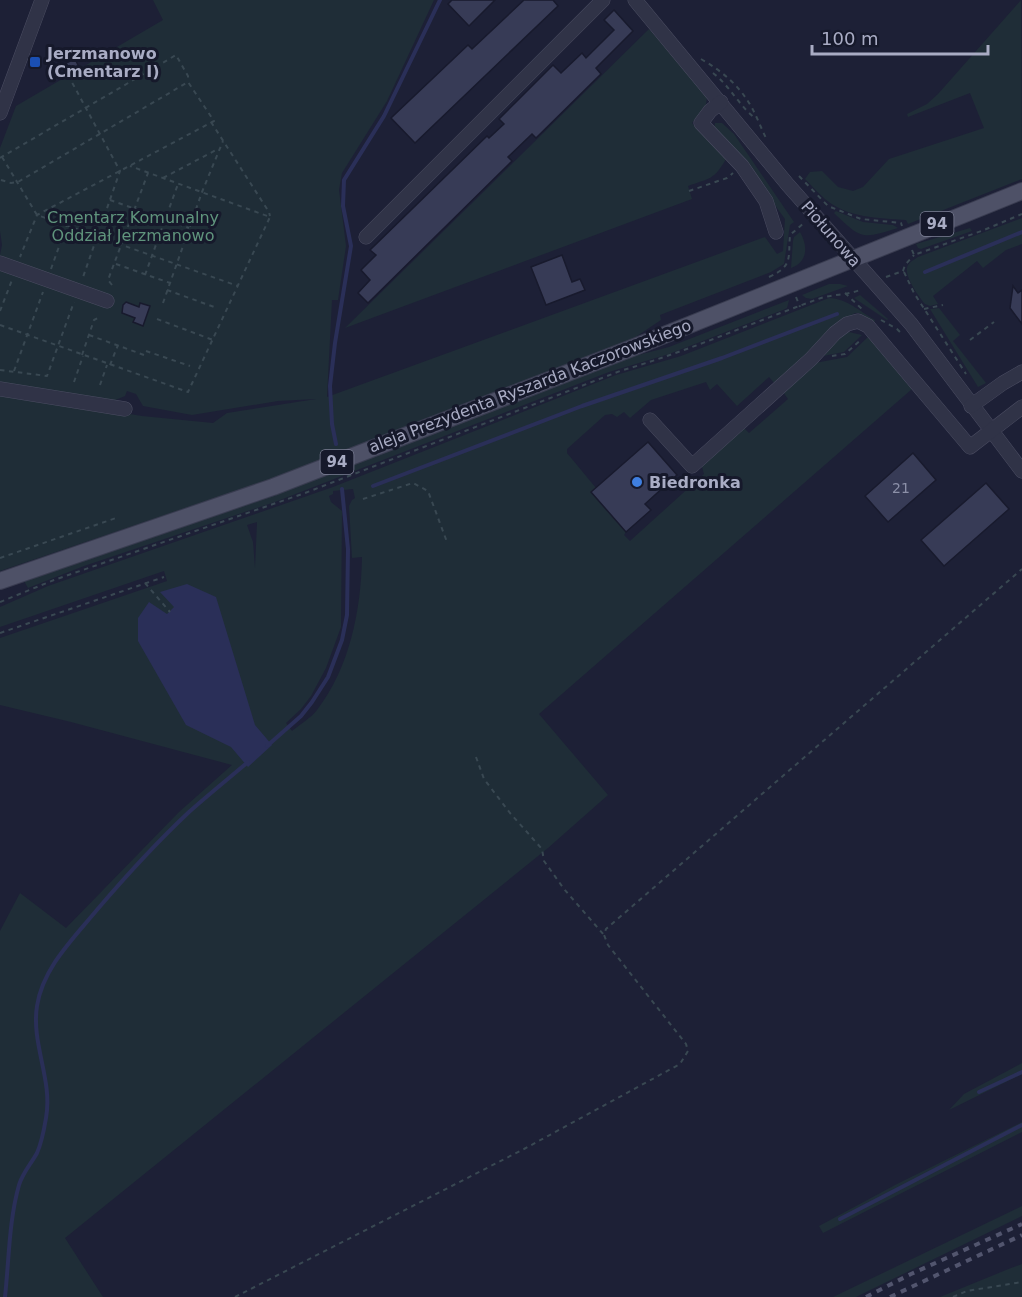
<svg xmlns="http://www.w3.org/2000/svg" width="1022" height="1297" font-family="'DejaVu Sans',sans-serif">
<rect width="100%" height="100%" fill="#1d2036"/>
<g fill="#1f2d37" fill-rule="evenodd">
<polygon points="153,0 434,0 387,101 342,173 339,190 346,246 338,300 332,300 327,397 765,237 777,254 783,251 785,219 763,189 714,130 715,123 722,123 734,134 794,222 790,225 784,264 771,272 660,315 661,320 634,338 286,474 0,571 0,393 142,416 213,423 227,413 316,399 278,401 192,415 143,406 136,394 127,391 125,396 113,401 0,383 0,255 2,245 0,231 0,148 16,106 163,20"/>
<path d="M1021,0L1022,179L908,224L906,220C879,218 847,218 825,199C818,193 812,186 805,179L810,172L822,171L838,187L853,191L863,187L889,159L984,128L970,93L908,117L907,114L927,104L938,94Z"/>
<path d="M649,29L707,96L706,105L692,123L726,159C714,180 710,178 688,186L692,199L345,328Z"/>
<path d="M836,211L863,222L893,225L898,228C862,239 862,240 834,213Z"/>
<path d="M1022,218V244L1006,250L983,268L977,261L933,296L938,304L930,306L925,304C919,297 905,277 907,268C908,262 914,260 918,257Z"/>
<polygon points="970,228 972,231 921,249 918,248 916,244"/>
<path d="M800,232C808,246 808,262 791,268L793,241L794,237Z"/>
<polygon points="829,284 840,284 848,286 812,299 806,298 802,295"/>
<polygon points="860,295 888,319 887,320 854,298"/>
<path d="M829,298C848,299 859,311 875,320L874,323L859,313H855L834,325L811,351L775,384L769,377L737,406L717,384L710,390L706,382L651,400L630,418L624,412L617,417L612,414L605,415L567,449V453L596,488L592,493L626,532L624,535L630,541L704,474L702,467L704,461L743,427L749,433L788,399L783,392L815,363L847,357L869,336L912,389L539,714L608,795L548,848L65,1238L103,1297H0V931L20,893L66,928L179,812L232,765L71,722L0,705V638L167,581L164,571L0,627V607L48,586L333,487L616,375L681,356ZM353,489L355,498L352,500L349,506L352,558L362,557C361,610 350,667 317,710C311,718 300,724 292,731L286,723L301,709L311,696L326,668L341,627L342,511L331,502L329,496L333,494V491ZM257,522L255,568L253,542L247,525Z"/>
<polygon points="789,300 787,308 783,310 669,354 609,372 275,502 84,566 28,588 24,581 627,358 669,347"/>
<polygon points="939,308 960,335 953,341 986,383 978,387 930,309"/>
<polygon points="849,332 862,335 844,352 823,356 839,337"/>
<polygon points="1022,1063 1022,1074 949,1110 964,1094"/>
<polygon points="1022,1122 1022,1132 823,1233 819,1226 895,1185"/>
<polygon points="1022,1206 1022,1216 856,1297 833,1297"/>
<polygon points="1022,1264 1022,1297 940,1297 1011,1268"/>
</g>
<polygon fill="#2a2f58" points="187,584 216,597 255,725 272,745 248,767 231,747 186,725 138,641 138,618 149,602 167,614 174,607 160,592"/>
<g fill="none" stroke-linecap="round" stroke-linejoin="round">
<g stroke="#2a2f58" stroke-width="4">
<polyline points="925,272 1022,232"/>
<polyline points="336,444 332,424 330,386 335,343 351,246 343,206 344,180 384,116 440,0"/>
<polyline points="373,486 582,406 722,358 837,314"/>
<polyline points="267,746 301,716 312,702 328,677 342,640 347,615 348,549 342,489"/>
<polyline points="979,1092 1022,1072"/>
<polyline points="840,1219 1022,1125"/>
<path d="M5,1297C9,1260 9,1220 19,1185C23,1172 31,1164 37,1153C42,1142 44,1130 46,1118C53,1080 31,1044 37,1006C43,968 72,940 96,911C125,877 156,843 189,812C208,795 228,779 248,762"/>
</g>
</g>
<g fill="#373b56" stroke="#181a2d" stroke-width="1.5">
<polygon points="452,0 495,0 469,26 448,4"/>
<polygon points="524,0 553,0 558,6 415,143 391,118 468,45 472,49"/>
<polygon points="614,10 633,31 596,68 601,74 536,138 532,134 508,157 512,161 368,303 358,293 370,280 361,270 376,255 370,250 487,136 489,138 504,124 499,119 553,65 561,73 582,53 586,58 614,30 604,20"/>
<polygon points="75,59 79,67 70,72 66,63"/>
<polygon points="562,255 572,282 580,279 585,290 546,305 531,267"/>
<polygon points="1013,286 1018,293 1022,290 1022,324 1010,308"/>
<polygon points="126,302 139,307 140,303 150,306 143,326 133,322 135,318 122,313 123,305"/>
<polygon points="648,442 677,475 645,504 651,510 626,532 591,492"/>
<polygon points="913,453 936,480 888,522 865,496"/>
<polygon points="986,483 1009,509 944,566 921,540"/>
</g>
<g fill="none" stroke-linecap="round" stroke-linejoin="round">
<g stroke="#4b4d62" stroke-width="15">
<g id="minor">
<polyline points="635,0 788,185 911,324 1022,471"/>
<polyline points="721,102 710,111 701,123 742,166 766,201 776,232"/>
<polyline points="0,113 42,0"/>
<polyline points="366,237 603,0"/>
<polyline points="0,263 107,301"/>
<polyline points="0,389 125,409"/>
<polyline points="971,406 1003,383 1022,372"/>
<polyline points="650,420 692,466 811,359 835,333 847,324 858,321 868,326 970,447 1022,407"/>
</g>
</g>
<g stroke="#393c50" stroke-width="18">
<polyline id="major" points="0,581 273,487 632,348 1022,191"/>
</g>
<g stroke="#394852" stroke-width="2" stroke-dasharray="4.5 4.5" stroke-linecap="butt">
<path d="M701,59C722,71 740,86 752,108C757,117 761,128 766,138"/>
<path d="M713,73C730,86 739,106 756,119"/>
<polyline points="68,75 120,171 82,280"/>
<polyline points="211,122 269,212 270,216"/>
<polyline points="2,157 37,215 238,286"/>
<polyline points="0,158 176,55 188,76 188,81"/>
<polyline points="799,176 828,206 861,219 901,223 902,226"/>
<polyline points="163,178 218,149"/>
<polyline points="1,180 11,183 18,182 188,82 214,121 37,215 20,257"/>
<polyline points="689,191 727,178 733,173"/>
<polyline points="110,200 189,228"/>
<polyline points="912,250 914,255 984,230 1022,214"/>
<polyline points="116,264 170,283"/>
<polyline points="51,269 67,224"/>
<polyline points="904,272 914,293 966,374"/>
<polyline points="145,275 178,184"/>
<path d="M769,277C793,266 788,259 790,235L805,222"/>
<polyline points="886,277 903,271 905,265 914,255"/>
<polyline points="112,285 108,280 148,173"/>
<polyline points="167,290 217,308"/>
<polyline points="845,293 863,310"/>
<polyline points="796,297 800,307"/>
<polyline points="163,303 202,192 223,141"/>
<polyline points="924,309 943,305"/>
<polyline points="0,311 12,280"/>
<polyline points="157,319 213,340"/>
<polyline points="881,320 897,329 901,333"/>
<polyline points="0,325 188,392 270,217 130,166"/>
<polyline points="89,335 144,355"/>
<polyline points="970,340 994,322"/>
<polyline points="146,351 190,366"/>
<polyline points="82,355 94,320 100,317"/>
<polyline points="832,356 845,354 862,339"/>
<polyline points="110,365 118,345"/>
<polyline points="0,370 47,376 74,302"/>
<polyline points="14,371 43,292"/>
<polyline points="74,382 83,356"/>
<polyline points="100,385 107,365"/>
<polyline points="363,499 413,483 428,491 447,542"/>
<polyline points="0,558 116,518"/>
<polyline points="145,583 170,612"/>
<path d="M0,602L54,580L305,493L620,371C689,351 754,322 821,298C834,294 850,295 862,289"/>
<polyline points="0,633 164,577"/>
<polyline points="476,757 484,779 510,813 542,849 544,861 564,889 604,935"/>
<polyline points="235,1297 524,1149 680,1064 688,1051 686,1044 608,945 604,935 606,929 1022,569"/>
<polyline points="953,1297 967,1291 1022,1282"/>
</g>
<use href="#minor" stroke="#303347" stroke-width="14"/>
<use href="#major" stroke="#4e5167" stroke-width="16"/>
<g stroke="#52556e" stroke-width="4" stroke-dasharray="6 6" stroke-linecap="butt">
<polyline points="866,1297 911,1274 1022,1224"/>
<polyline points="890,1297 1022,1235"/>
</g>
</g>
<rect fill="#1a4fb4" stroke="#16192b" stroke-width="2" x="29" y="56" width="12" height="12" rx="3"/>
<circle fill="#3f7fe0" stroke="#16192b" stroke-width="2" cx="637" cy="482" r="6"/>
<g text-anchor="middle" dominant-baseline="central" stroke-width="6" stroke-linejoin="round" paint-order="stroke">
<g font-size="14" fill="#8c90a8">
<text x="901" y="488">21</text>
</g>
<g fill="#16192b" stroke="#7d8096" stroke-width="1.5">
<rect x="920.5" y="212" width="33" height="24" rx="4.5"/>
<rect x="320.5" y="450" width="33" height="24" rx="4.5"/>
</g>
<g font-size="15" font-weight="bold" fill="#a9acc4">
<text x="937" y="224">94</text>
<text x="337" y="462">94</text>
</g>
<g font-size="16" font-weight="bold" fill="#a9acc4" stroke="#16192b" text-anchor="start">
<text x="47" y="53">Jerzmanowo<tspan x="47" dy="18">(Cmentarz I)</tspan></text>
<text x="649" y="482">Biedronka</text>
</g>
<g font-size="16" fill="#60957d" stroke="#16192b">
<text x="133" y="217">Cmentarz Komunalny<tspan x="133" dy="18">Oddział Jerzmanowo</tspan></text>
</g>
<g font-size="16" fill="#a9acc4" stroke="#16192b">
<text transform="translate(831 234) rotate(49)">Piołunowa</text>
<text transform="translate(530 386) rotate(-21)">aleja Prezydenta Ryszarda Kaczorowskiego</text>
</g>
</g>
<path d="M812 45v9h176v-9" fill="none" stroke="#a9acc4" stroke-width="3"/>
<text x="821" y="45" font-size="18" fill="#a9acc4" stroke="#16192b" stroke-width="4.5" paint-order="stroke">100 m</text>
</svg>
